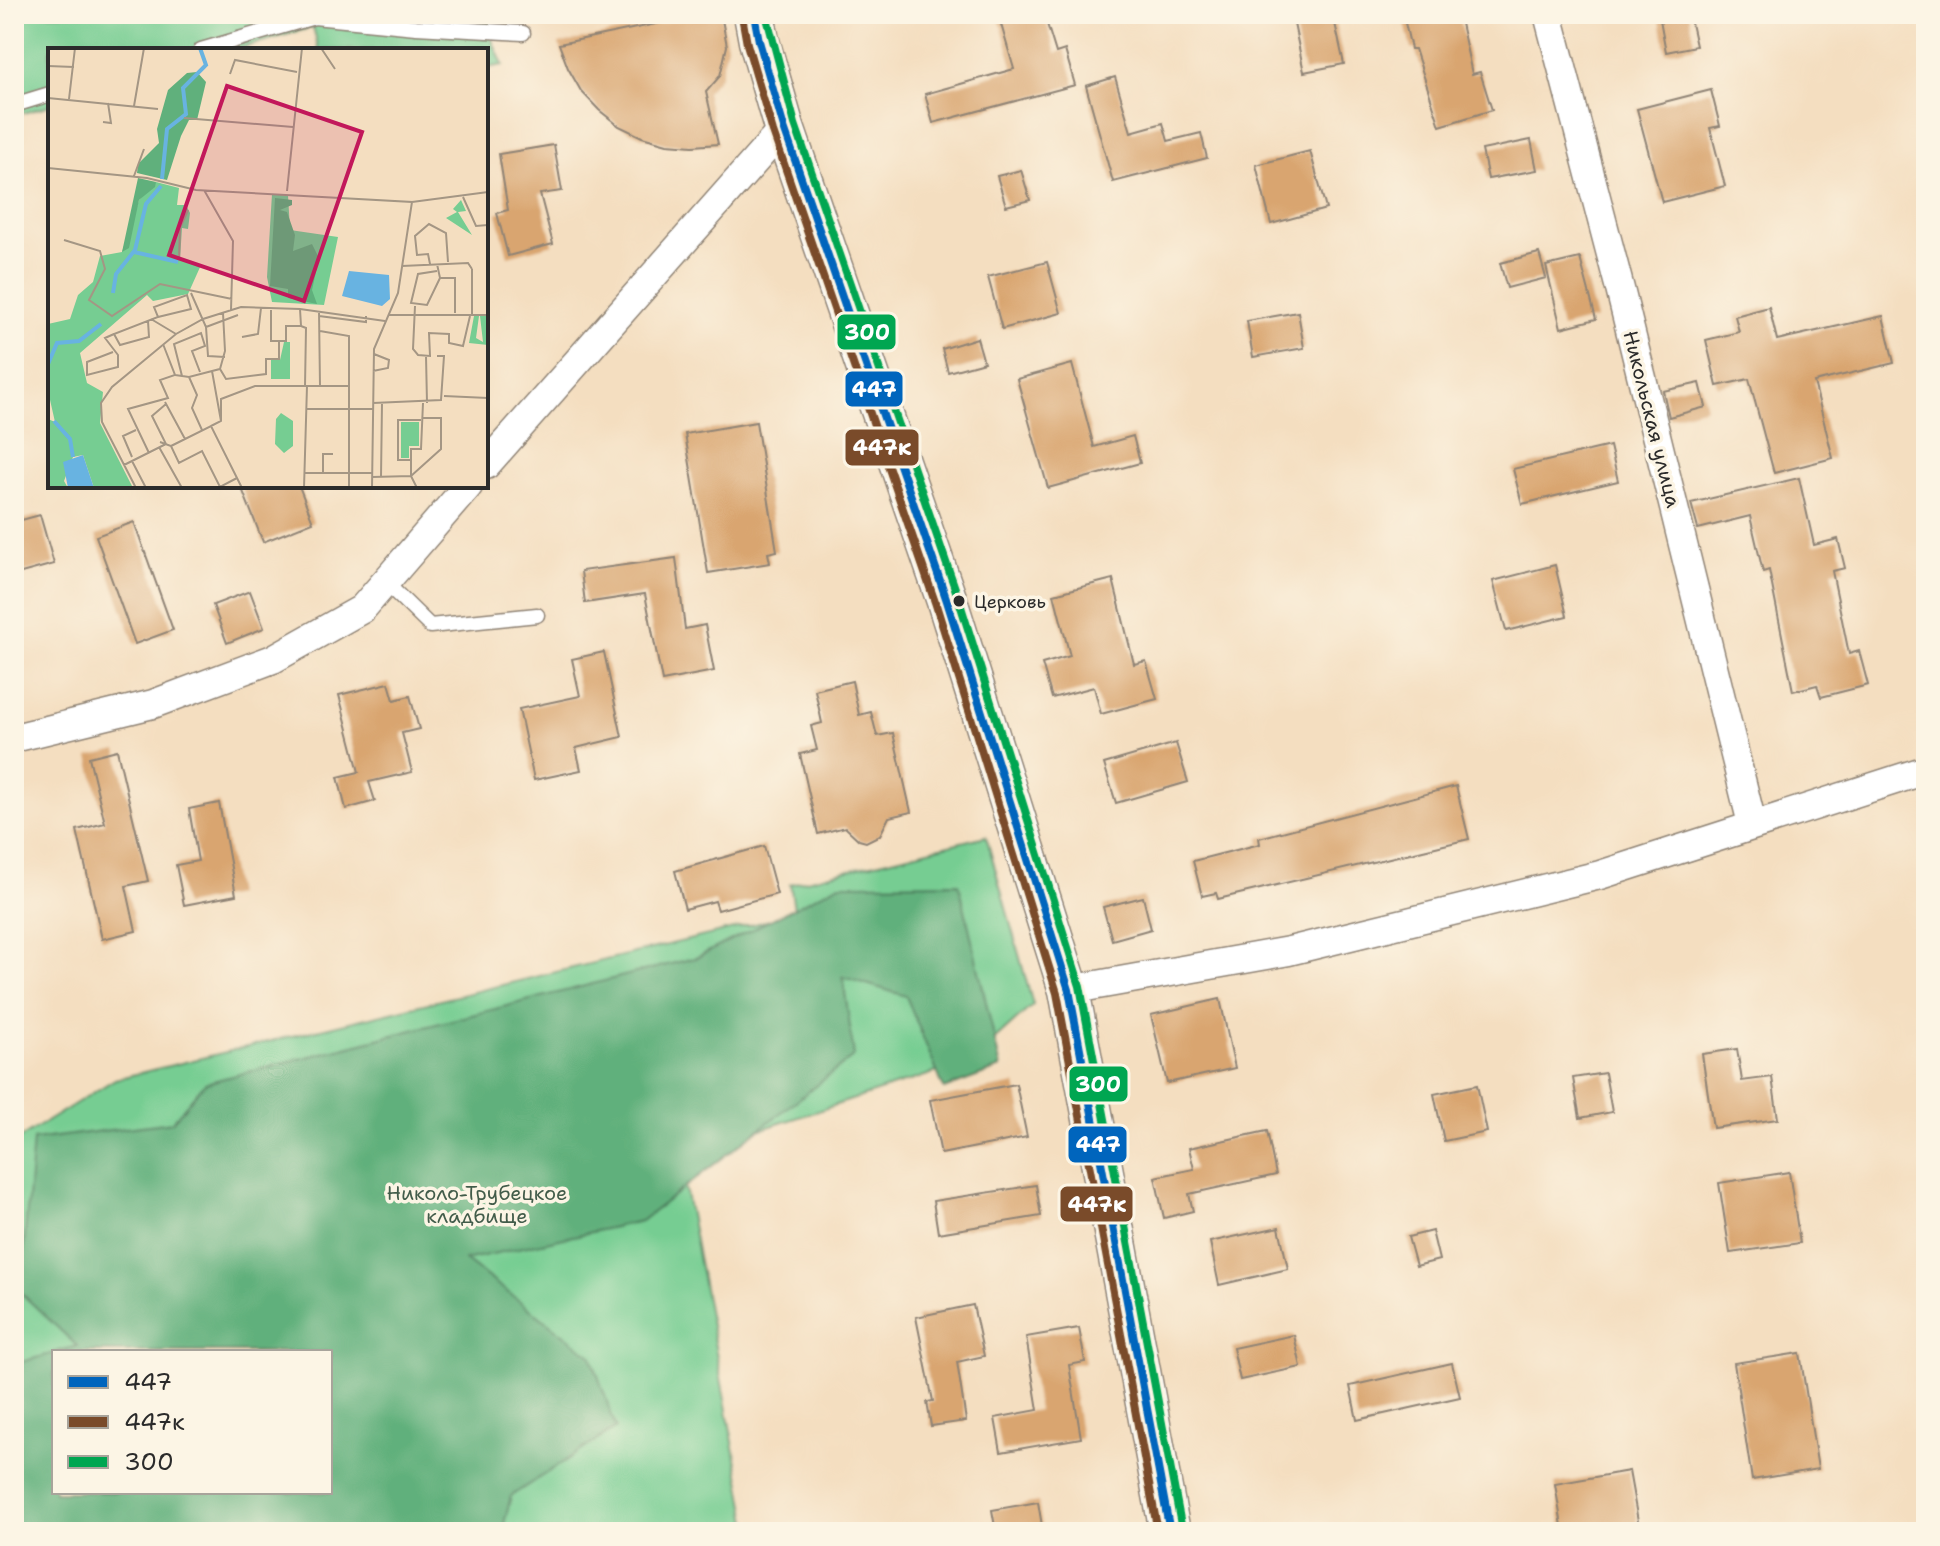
<svg xmlns="http://www.w3.org/2000/svg" width="1940" height="1546" font-family="'Shantell Sans',sans-serif">
  <style>
    .green { fill: #76cd92; stroke: #507c5e; stroke-width: 2; fill-rule: evenodd }
    .forest { fill: #60b07c; stroke: #466e54; stroke-width: 2 }
    .building { fill: #d9a56f }
    .lines { fill: none; stroke-linecap: round; stroke-linejoin: round }
    .lane-casing { stroke: #908476; stroke-width: 17 }
    .street-casing { stroke: #908476; stroke-width: 31 }
    .secondary-casing { stroke: #908476; stroke-width: 43 }
    .lane { stroke: #fff; stroke-width: 14 }
    .street { stroke: #fff; stroke-width: 28 }
    .secondary { stroke: #fff; stroke-width: 40 }
    .bus-1-casing { stroke: #fcf5e5; stroke-width: 14 }
    .bus-2-casing { stroke: #fcf5e5; stroke-width: 14 }
    .bus-3-casing { stroke: #fcf5e5; stroke-width: 14 }
    .bus-1 { stroke: #0065bd; stroke-width: 8 }
    .bus-2 { stroke: #7a4b2a; stroke-width: 8 }
    .bus-3 { stroke: #00a651; stroke-width: 8 }
    .bus-dot { fill: #2b2b2b; stroke: #fcf5e5; stroke-width: 3 }
    .labels { text-anchor: middle; stroke-width: 7; stroke-linejoin: round; paint-order: stroke }
    .bus-label { font-size: 18px; fill: #2b2b2b; stroke: #fcf5e5; text-anchor: start }
    .street-label { font-size: 20px; fill: #2b2b2b; stroke: #fcf5e5 }
    .park-label { font-size: 20px; fill: #425c4a; stroke: #fcf5e5 }
    .inset-river { fill: none; stroke: #68b3e1; stroke-width: 4 }
    .inset-road { fill: none; stroke: #a49684; stroke-width: 2 }
    .view { fill: #c2185b; fill-opacity: 0.15; stroke: #c2185b; stroke-width: 4 }
    .inset-edge { fill: none; stroke: #2b2b2b; stroke-width: 4 }
    .line-badge { stroke: #fcf5e5; stroke-width: 3 }
    .badge-label { font-size: 22px; text-anchor: middle; font-weight: bold; fill: #fff }
  </style>
  <rect width="100%" height="100%" fill="#fcf5e5"/>
  <filter id="ink" filterUnits="userSpaceOnUse"><feTurbulence type="fractalNoise" baseFrequency=".0125" numOctaves="2"/><feDisplacementMap in="SourceGraphic" scale="16" xChannelSelector="R" yChannelSelector="G"/><feConvolveMatrix kernelMatrix="1 2 1 2 8 2 1 2 1" color-interpolation-filters="sRGB"/></filter>
  <filter id="wash" filterUnits="userSpaceOnUse"><feTurbulence type="fractalNoise" baseFrequency=".006" numOctaves="4" result="noise"/><feDisplacementMap in="SourceGraphic" scale="32" xChannelSelector="R" yChannelSelector="G"/><feGaussianBlur stdDeviation="1.8" result="paint"/><feColorMatrix in="noise" values="0 0 0 0 0 0 0 0 0 0 0 0 0 0 0 0 0 1.4 0 .05"/><feComposite in="paint" operator="in"/></filter>
  <g filter="url(#wash)">
    <rect width="100%" height="100%" fill="#f4dec0"/>
    <g class="green">
      <path d="M14 14H522L487 28 503 65 486 68V50H319L313 27 235 50H50V105L14 116Z"/>
      <path d="M986 836 1033 1005 971 1061 679 1156 750 1532H14V1142L115 1079 795 914 790 884ZM54 1352H330V1492H54Z"/>
    </g>
    <path class="forest" d="M959 883 1001 1068 944 1089 906 996 843 977 854 1056 641 1221 465 1260 591 1355 616 1428 511 1496 502 1532H14V1364L54 1353V1492H330V1352H56L77 1346 20 1292 33 1140 172 1122 205 1083 698 957 840 884Z"/>
    <g id="blocks">
      <g class="building">
        <path d="M704 14H721L727 46 720 76 706 92 718 144 693 146 667 144 642 137 619 126 599 110 581 91 568 68 559 44Z"/>
        <path d="M998 14H1044L1056 53 1065 50 1075 85 933 123 925 94 1014 69Z"/>
        <path d="M1292 14H1333L1344 64 1304 72Z"/>
        <path d="M1403 14H1459L1472 74 1480 72 1492 110 1440 126 1415 49H1411Z"/>
        <path d="M1659 14H1689L1696 46 1666 52Z"/>
        <path d="M1115 77 1131 132 1163 123 1168 141 1201 133 1207 158 1113 182 1086 86Z"/>
        <path d="M1711 90 1720 126 1710 128 1725 186 1662 202 1637 109Z"/>
        <path d="M1531 140 1537 170 1488 179 1482 150Z"/>
        <path d="M554 145 562 191 540 194 553 244 508 256 497 213 508 210 499 154Z"/>
        <path d="M1310 151 1326 209 1271 224 1256 165Z"/>
        <path d="M1021 170 1030 200 1006 206 997 176Z"/>
        <path d="M1539 253 1546 278 1507 288 1500 263Z"/>
        <path d="M1580 258 1596 319 1561 328 1546 266Z"/>
        <path d="M1047 262 1061 313 1002 329 988 277Z"/>
        <path d="M1769 307 1777 340 1883 316 1894 363 1814 382 1833 458 1774 473 1749 379 1717 386 1706 340 1739 332 1735 316Z"/>
        <path d="M1298 312 1304 348 1253 357 1247 321Z"/>
        <path d="M977 338 984 362 948 372 942 349Z"/>
        <path d="M1072 364 1094 447 1133 436 1140 463 1048 488 1017 379Z"/>
        <path d="M1700 383 1706 407 1669 417 1663 391Z"/>
        <path d="M756 422 777 551 768 553 770 563 708 573 685 434Z"/>
        <path d="M1610 446 1618 481 1522 504 1513 469Z"/>
        <path d="M1799 478 1814 545 1838 539 1845 568 1832 571 1849 654 1859 651 1868 685 1821 697 1817 685 1793 691 1769 570 1763 572 1750 516 1698 529 1691 503Z"/>
        <path d="M241 486H299L313 522 263 542Z"/>
        <path d="M40 515 54 564 14 575V522Z"/>
        <path d="M134 522 173 630 135 644 96 536Z"/>
        <path d="M676 558 685 629 705 625 714 671 662 681 645 594 585 603 581 571Z"/>
        <path d="M1555 565 1567 616 1506 631 1493 581Z"/>
        <path d="M1113 579 1134 664 1146 661 1157 699 1101 714 1094 687 1052 698 1042 664 1070 656 1054 594Z"/>
        <path d="M250 591 264 628 227 643 213 605Z"/>
        <path d="M604 652 622 737 576 748 581 770 534 780 519 709 580 696 572 659Z"/>
        <path d="M852 681 859 715 871 712 877 736 893 733 911 812 889 817 880 835 866 842 859 840 845 827 818 834 800 754 817 750 811 726 822 723 815 690Z"/>
        <path d="M389 683 394 700 410 696 419 729 402 733 412 772 369 782 375 801 346 809 338 777 359 772 339 695Z"/>
        <path d="M1176 743 1188 782 1116 803 1104 764Z"/>
        <path d="M117 750 148 881 126 886 136 931 102 939 77 830 105 823 89 757Z"/>
        <path d="M1456 786 1469 839 1218 899 1216 893 1202 896 1193 861 1260 844 1259 838Z"/>
        <path d="M219 803 236 895 184 905 176 865 198 861 189 809Z"/>
        <path d="M764 846 777 894 718 910 715 901 685 909 675 871Z"/>
        <path d="M1143 897 1151 929 1112 940 1103 907Z"/>
        <path d="M1220 999 1235 1068 1167 1083 1151 1015Z"/>
        <path d="M1737 1049 1742 1081 1772 1077 1778 1119 1713 1128 1702 1054Z"/>
        <path d="M1605 1073 1612 1112 1580 1118 1573 1078Z"/>
        <path d="M1016 1084 1027 1137 941 1154 930 1100Z"/>
        <path d="M1477 1085 1487 1132 1444 1141 1434 1094Z"/>
        <path d="M1267 1131 1276 1175 1189 1194 1193 1211 1164 1218 1155 1177 1194 1169 1189 1148Z"/>
        <path d="M1789 1172 1800 1243 1730 1253 1719 1183Z"/>
        <path d="M1036 1185 1041 1216 938 1233 933 1201Z"/>
        <path d="M1279 1227 1288 1269 1219 1285 1210 1242Z"/>
        <path d="M1432 1231 1439 1260 1416 1266 1408 1237Z"/>
        <path d="M973 1305 984 1356 957 1362 966 1421 931 1426 927 1402 933 1401 916 1317Z"/>
        <path d="M1079 1328 1085 1362 1069 1365 1081 1438 1001 1452 995 1418 1038 1410 1026 1337Z"/>
        <path d="M1294 1335 1301 1367 1240 1380 1233 1348Z"/>
        <path d="M1800 1353 1818 1469 1752 1480 1734 1363Z"/>
        <path d="M1452 1363 1460 1397 1357 1420 1350 1386Z"/>
        <path d="M1629 1471 1640 1532H1563L1555 1484Z"/>
        <path d="M1038 1502 1043 1532H996L992 1510Z"/>
      </g>
    </g>
  </g>
  <g filter="url(#ink)">
    <use href="#blocks" fill-opacity="0" stroke="#908476" stroke-width="2"/>
    <g class="lines">
      <defs>
        <g id="lane">
          <path d="M201 50 314 17 416 27 523 33"/>
          <path d="M14 105 50 94"/>
          <path d="M385 582 430 626 537 615"/>
        </g>
        <g id="street">
          <path d="M1548 14 1620 289 1752 824"/>
          <path d="M486 465 784 128"/>
          <path d="M14 738 153 704 273 659 362 609 468 486"/>
          <path d="M1069 990 1289 951 1600 875 1926 770"/>
        </g>
        <path id="secondary" d="M754 14 759 41 784 128 947 601 1069 990 1170 1532"/>
      </defs>
      <use href="#lane" class="lane-casing"/>
      <use href="#street" class="street-casing"/>
      <use href="#secondary" class="secondary-casing"/>
      <use href="#lane" class="lane"/>
      <use href="#street" class="street"/>
      <use href="#secondary" class="secondary"/>
      <defs>
        <path id="bus-1" d="M754 14 759 41 784 128 947 601 1069 990 1170 1532"/>
        <path id="bus-2" d="M742 16 747 44 773 132 936 605 1057 993 1158 1532"/>
        <path id="bus-3" d="M766 14 795 124 958 597 1080 986 1182 1530"/>
      </defs>
      <use href="#bus-1" class="bus-1-casing"/>
      <use href="#bus-2" class="bus-2-casing"/>
      <use href="#bus-3" class="bus-3-casing"/>
      <use href="#bus-1" class="bus-1"/>
      <use href="#bus-2" class="bus-2"/>
      <use href="#bus-3" class="bus-3"/>
    </g>
  </g>
  <circle class="bus-dot" cx="959" cy="601" r="7"/>
  <g class="labels">
    <g class="bus-label">
      <text x="974" y="608">Церковь</text>
    </g>
    <g class="street-label">
      <text transform="translate(1652 419) rotate(76)" y="7">Никольская улица</text>
    </g>
    <g class="park-label">
      <text x="477" y="1200">Николо-Трубецкое<tspan x="477" dy="23">кладбище</tspan></text>
    </g>
  </g>
  <g transform="translate(48 48)">
    <rect width="440" height="440" fill="#f4dec0"/>
    <path d="M108 134 131 140 129 157H138L142 165 140 181 134 180 132 211 153 217 140 246 105 253 99 247 32 305 39 335 55 344 52 375 85 440H46L35 407 25 409 16 433 20 440H0V371L7 374 0 343V276L22 271 30 247 45 234 52 208 74 204 91 152ZM224 146 240 147 242 182 290 189 276 257 224 254 219 229ZM413 152 418 163 410 164 424 187 398 170 409 164 405 161ZM426 268H431L428 290 435 294 432 268H440V297L421 295ZM236 294H242V331H223V312H232ZM233 365 245 373V398L236 405 227 396 228 371ZM353 374H371V398H361V410H353Z" fill="#76cd92"/>
    <path d="M149 24 158 34 149 72H141L133 88 119 132 89 125 90 116 111 95 109 81 120 42 139 25ZM90 130 108 134 107 139 91 152 81 200 74 204ZM227 150 244 152V157L232 162 239 164 247 187 245 203 264 196 271 210 264 242 269 256 240 250V241L222 238Z" fill="#60b07c"/>
    <path d="M301 223 341 227 342 251 334 258 294 248ZM35 407 46 440H20L15 414Z" fill="#68b3e1"/>
    <path class="inset-river" d="M114 131 119 81 138 66 135 40 158 17 152 0M86 204 130 214M65 245 68 226 87 202 98 156 113 138M0 316 9 295 31 293 53 276M6 373 22 391 25 409"/>
    <path class="inset-road" d="M273 0 287 21M0 18 26 19M182 26 187 12 249 24M0 50 110 61M21 51 27 0M86 58 96 0M136 70 245 79M55 74 63 75 60 55M0 120 99 130 148 142 364 154 350 245 326 301 324 440M86 128 96 101M156 142 185 193 183 262M239 143 254 0M415 149 428 178 440 177M364 154 440 144M16 192 52 203 57 221 41 252 64 268 112 236 184 251M131 212 132 180 140 162M382 216 380 206 369 207 367 188 381 176 398 185 400 214M389 216 392 230H407V265M354 218 420 215 424 221M424 221V266M389 223 370 226 363 255 379 257 392 230M143 245 158 279 160 308 177 309M367 258 365 301 370 307 382 308 381 285 401 286V295L415 298 422 268M223 260V293H238V278H253L252 261M271 263 272 338M340 267H440M271 268 318 274V268M103 271 128 286M100 273 101 289 72 297 66 286 110 269 106 259 139 247 143 261 110 269M253 278 258 280 257 338M158 279 190 267M272 283 301 288V440M194 289 210 286 213 260M65 304 39 314V327L70 319V307L57 290 66 286M378 308 379 355M172 321 177 303 175 265M164 323 173 373M325 323 340 320 341 312 326 306M127 327 141 329 172 321 178 331 218 326V311H231V293M134 328 126 296 153 285 157 298 144 303 152 324M141 329 149 347 144 360 154 382M396 348 440 350M117 354 137 391M325 355 393 352 396 308H389M259 361H325M163 378 173 373V351L207 338H301M112 394 123 398 131 415 154 403 172 439 189 430M123 398 163 378 194 440M111 399 134 440M101 405 80 361 120 350 112 332 127 327 115 296M84 409 75 388 88 382M363 412H350V372H373M84 413 98 440M76 417 118 396 104 368 118 356M256 425H324M275 425V406H285M363 428 393 401V370H374M363 428V401H373L375 355M324 429 363 428 369 440M333 429 334 355M88 440 54 374 53 355 64 339 128 286 155 271 193 259 252 261 337 273M256 440 259 338"/>
    <path class="view" d="M179 38 314 84 256 253 121 207Z"/>
    <rect width="440" height="440" class="inset-edge"/>
  </g>
  <g class="line-badge">
    <rect x="836" y="313" width="61" height="38" rx="8" fill="#00a651"/>
    <rect x="844" y="370" width="60" height="38" rx="8" fill="#0065bd"/>
    <rect x="844" y="428" width="76" height="39" rx="8" fill="#7a4b2a"/>
    <rect x="1068" y="1065" width="61" height="38" rx="8" fill="#00a651"/>
    <rect x="1067" y="1125" width="61" height="39" rx="8" fill="#0065bd"/>
    <rect x="1059" y="1185" width="75" height="38" rx="8" fill="#7a4b2a"/>
  </g>
  <g class="badge-label">
    <text x="867" y="340">300</text>
    <text x="874" y="397">447</text>
    <text x="882" y="455">447к</text>
    <text x="1098" y="1092">300</text>
    <text x="1098" y="1152">447</text>
    <text x="1097" y="1212">447к</text>
  </g>
  <rect width="1940" height="1546" fill="none" stroke="#fcf5e5" stroke-width="48"/>
  <rect x="52" y="1350" width="280" height="144" fill="#fcf5e5" stroke="#a8a49b" stroke-width="2"/>
  <rect x="68" y="1376" width="40" height="12" fill="#0065bd" stroke="#a8a49b" stroke-width="2"/>
  <text x="124" y="1390" font-size="24" fill="#2b2b2b">447</text>
  <rect x="68" y="1416" width="40" height="12" fill="#7a4b2a" stroke="#a8a49b" stroke-width="2"/>
  <text x="124" y="1430" font-size="24" fill="#2b2b2b">447к</text>
  <rect x="68" y="1456" width="40" height="12" fill="#00a651" stroke="#a8a49b" stroke-width="2"/>
  <text x="124" y="1470" font-size="24" fill="#2b2b2b">300</text>
</svg>
